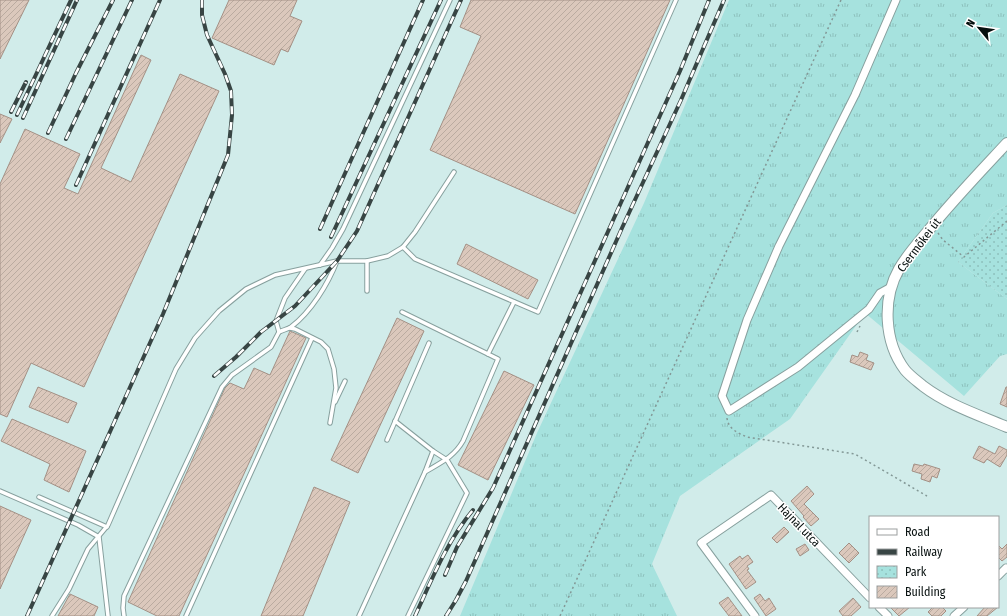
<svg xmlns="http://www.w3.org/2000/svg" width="1007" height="616" font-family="'Fira Sans Condensed',sans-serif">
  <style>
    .grass { fill: url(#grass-tufts) }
    .park { fill: url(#park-dots) }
    .building { fill: url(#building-hatch); stroke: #a39085 }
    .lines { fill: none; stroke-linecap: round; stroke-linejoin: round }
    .lane-casing { stroke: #87a09e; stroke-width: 5.5 }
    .street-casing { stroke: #87a09e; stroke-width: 9 }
    .secondary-casing { stroke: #87a09e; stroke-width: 12 }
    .path { stroke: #839896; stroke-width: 1.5; stroke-dasharray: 2 3; stroke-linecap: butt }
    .lane { stroke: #fff; stroke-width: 3.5 }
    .street { stroke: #fff; stroke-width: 7 }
    .secondary { stroke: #fff; stroke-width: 10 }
    .rail-casing { stroke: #384544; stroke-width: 4 }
    .rail { stroke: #fff; stroke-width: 2.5; stroke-dasharray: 8; stroke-linecap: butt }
    .labels { text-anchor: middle; stroke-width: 3; stroke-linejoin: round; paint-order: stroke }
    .street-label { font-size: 12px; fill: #07100f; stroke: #fff }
  </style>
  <defs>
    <pattern id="grass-tufts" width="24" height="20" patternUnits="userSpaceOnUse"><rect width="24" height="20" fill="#a6e2de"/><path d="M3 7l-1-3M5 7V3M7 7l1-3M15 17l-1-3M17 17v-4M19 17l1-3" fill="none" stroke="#8dc1bd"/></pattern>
    <pattern id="park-dots" width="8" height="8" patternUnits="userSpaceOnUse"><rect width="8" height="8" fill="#a6e2de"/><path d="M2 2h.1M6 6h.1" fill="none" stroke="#8dc1bd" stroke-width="1.8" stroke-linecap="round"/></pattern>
    <pattern id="building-hatch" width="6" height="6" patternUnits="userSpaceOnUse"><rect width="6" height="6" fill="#dbc8bc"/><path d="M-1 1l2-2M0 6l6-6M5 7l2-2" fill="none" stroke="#baaba0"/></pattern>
  </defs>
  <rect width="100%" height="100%" fill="#d1ecea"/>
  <path class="grass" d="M729 0H1007V205L993 213 958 262 1007 299V354L1000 356 964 396 865 313 790 419 680 496 652 564 677 616H460L537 433 644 203Z"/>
  <path class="park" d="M1007 205V299L958 262 993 213Z"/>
  <g class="building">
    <path d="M0 0H29L0 59Z"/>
    <path d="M229 0H297L290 16 302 21 288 52 281 49 274 65 212 38Z"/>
    <path d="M471 0H670L575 214 430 150 481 36 460 27Z"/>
    <path d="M141 55 151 60 101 168 131 182 180 74 219 91 84 387 31 363 7 417 0 414V184L25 129 80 154 64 188 78 194Z"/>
    <path d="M0 114 12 119 0 143Z"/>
    <path d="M466 244 538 280 528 299 457 264Z"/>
    <path d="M397 318 424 331 358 473 331 460Z"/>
    <path d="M290 331 306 338 179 616H157L128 602 225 388 230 383 244 389 254 368 270 375Z"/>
    <path d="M860 352 868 355 866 360 874 363 871 370 850 362 852 355 858 357Z"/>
    <path d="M504 371 534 385 488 480 458 465Z"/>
    <path d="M38 387 77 403 68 423 29 407Z"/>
    <path d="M1006 387H1007V407L1000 404Z"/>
    <path d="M12 419 86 451 69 492 44 480 50 464 1 441Z"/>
    <path d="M979 446 995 454 999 446 1007 450V455L1000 467 987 459 984 463 973 458Z"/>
    <path d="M914 464 923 466 924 464 940 469 937 478 932 476 930 482 921 479 922 474 912 471Z"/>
    <path d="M807 486 814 494 804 504 819 519 811 526 803 517 804 516 791 501Z"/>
    <path d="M314 487 350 502 303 616H261Z"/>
    <path d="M0 506 31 520 0 589Z"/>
    <path d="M784 527 789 532 777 543 772 538Z"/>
    <path d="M849 543 859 553 849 563 839 553Z"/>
    <path d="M805 544 809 550 800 556 796 549Z"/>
    <path d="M1007 544V557L1002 561 998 557V545L1002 549Z"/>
    <path d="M748 555 753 562 747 566 749 569 747 570 756 582 746 589 729 564 740 556 742 559Z"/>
    <path d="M70 594 98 607 94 616H58Z"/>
    <path d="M760 594 765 601 769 598 776 609 766 616 754 598Z"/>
    <path d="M728 597 742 616H729L719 603Z"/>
    <path d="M853 598 861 607 851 616H843L839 611Z"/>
    <path d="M890 607H910L899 616Z"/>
    <path d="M933 607H942L946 611 941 616H932L928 612Z"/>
    <path d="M985 607H998L987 616H977Z"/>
  </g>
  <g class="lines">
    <defs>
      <g id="lane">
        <path d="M403 247 415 259 538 312 676 0"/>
        <path d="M320 265 332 248 343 229 450 0"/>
        <path d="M367 291V261"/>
        <path d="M402 312 488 354"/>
        <path d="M290 328 295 329 321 342 328 349 334 369 336 388 330 423"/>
        <path d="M279 332C283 330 288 329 291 327 311 312 328 284 337 261"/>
        <path d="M335 402 345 381"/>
        <path d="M395 421 433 451 425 472"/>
        <path d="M387 440 429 343"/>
        <path d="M0 491 78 525 99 537 108 616"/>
        <path d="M39 497 107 527"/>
        <path d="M52 616 69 589 88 549 108 525 176 369 195 338 219 311 246 289 275 275 337 261H367L388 256 403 247 415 232 454 172"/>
        <path d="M124 616 123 608 124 596 222 387 232 375 271 347 279 332 276 321 285 298 305 269"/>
        <path d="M186 616 312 338"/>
        <path d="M359 616 425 472C440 463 454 457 463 441L498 359 488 354 514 302"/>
        <path d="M408 616 467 493 447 460 433 451"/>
      </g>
      <g id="street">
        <path d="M891 287 880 293 869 309 798 367 729 411 722 396 747 320 779 246 855 95 896 0"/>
        <path d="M998 576 1006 568 1007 569"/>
        <path d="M879 607 888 616"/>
        <path d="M755 616 701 543 771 495 870 598"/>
        <path d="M954 616 964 607"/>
      </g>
      <path id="secondary" d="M1007 143C980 172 953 200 928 231 918 243 907 255 899 269 882 299 884 342 905 370 910 376 917 381 923 386 948 405 979 415 1007 427"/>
    </defs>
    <use href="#lane" class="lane-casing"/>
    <use href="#street" class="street-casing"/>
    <use href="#secondary" class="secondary-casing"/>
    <g class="path">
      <path d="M938 233 943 240 964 257 1007 221"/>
      <path d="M857 332 860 326"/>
      <path d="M727 418C728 429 738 433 747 437L855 454 927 496"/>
      <path d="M560 616 841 0"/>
    </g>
    <use href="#lane" class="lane"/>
    <use href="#street" class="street"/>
    <use href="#secondary" class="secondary"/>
    <defs>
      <g id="rail">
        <path d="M11 112 26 82"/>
        <path d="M17 115 71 0"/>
        <path d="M23 118 77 0"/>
        <path d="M48 133 76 73 113 0"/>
        <path d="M66 139 132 0"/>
        <path d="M76 185 160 0"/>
        <path d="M320 229 423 0"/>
        <path d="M331 237 441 0"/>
        <path d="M214 376 236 357 261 332 295 306 337 261 357 231 461 0"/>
        <path d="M445 575 457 547 493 488 680 71 709 0"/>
        <path d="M27 616 163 314 228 155 232 115 231 91 225 74 207 35 202 15V0"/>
        <path d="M415 616C432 579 447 541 473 510"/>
        <path d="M446 616 456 600 466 581 622 228 681 100 724 0"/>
      </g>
    </defs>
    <use href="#rail" class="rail-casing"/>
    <use href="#rail" class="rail"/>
  </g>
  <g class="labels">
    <g class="street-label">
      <text transform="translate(919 245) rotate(-53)" y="4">Csermőkei út</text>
      <text transform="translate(799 525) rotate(46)" y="4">Hajnal utca</text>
    </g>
  </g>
  <rect x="869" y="516" width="130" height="92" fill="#ffffff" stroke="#9c9f9f"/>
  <rect x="877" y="529" width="20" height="6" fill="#ffffff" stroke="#9c9f9f"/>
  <text x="905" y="536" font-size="12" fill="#07100f">Road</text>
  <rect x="877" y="549" width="20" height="6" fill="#384544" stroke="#9c9f9f"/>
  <text x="905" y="556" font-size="12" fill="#07100f">Railway</text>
  <rect x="877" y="566" width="20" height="12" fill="url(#park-dots)" stroke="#9c9f9f"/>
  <text x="905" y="576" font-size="12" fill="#07100f">Park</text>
  <rect x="877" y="586" width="20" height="12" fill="url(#building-hatch)" stroke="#9c9f9f"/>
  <text x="905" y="596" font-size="12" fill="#07100f">Building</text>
  <g transform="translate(979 28) rotate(299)" stroke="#ffffff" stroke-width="3" paint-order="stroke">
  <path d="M0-3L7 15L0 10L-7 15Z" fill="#07100f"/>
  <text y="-6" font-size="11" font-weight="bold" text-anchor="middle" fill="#07100f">N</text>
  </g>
</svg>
